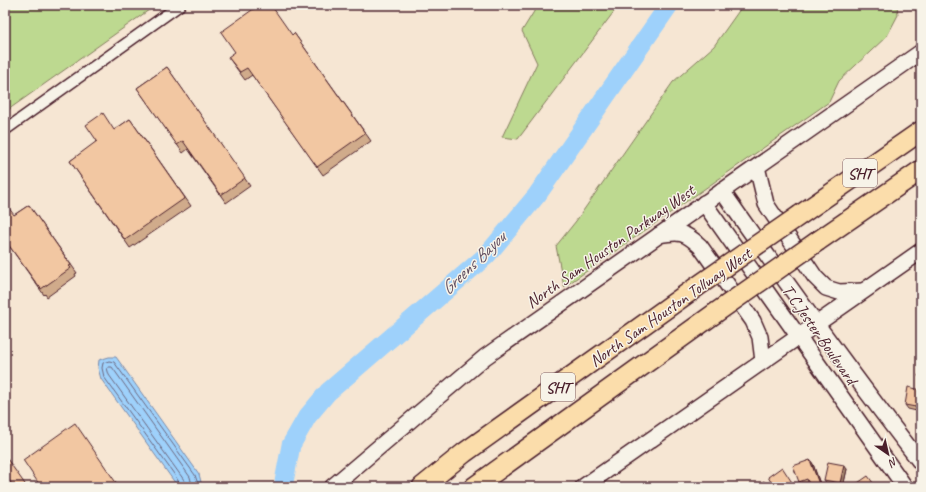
<svg xmlns="http://www.w3.org/2000/svg" width="926" height="492" font-family="Caveat,sans-serif">
  <style>
    .green { fill: #bdd990; stroke: #847c5e }
    .water { fill: #9ed1fb; stroke: #7c8aa8 }
    .lines { fill: none; stroke-linecap: round; stroke-linejoin: round }
    .shore { stroke: #6c667e; stroke-width: 1 }
    .river { stroke: #9ed1fb; stroke-width: 19 }
    .minor-casing { stroke: #4a1f2b; stroke-width: 13 }
    .secondary-casing { stroke: #4a1f2b; stroke-width: 18 }
    .motorway-casing { stroke: #4a1f2b; stroke-width: 22 }
    .minor { stroke: #f7f3e8; stroke-width: 10 }
    .secondary { stroke: #f7f3e8; stroke-width: 15 }
    .motorway { stroke: #fbddab; stroke-width: 19 }
    .motorway-bridge-casing { stroke: #4a1f2b; stroke-width: 22; stroke-linecap: butt }
    .motorway-bridge { stroke: #fbddab; stroke-width: 19 }
    .wall { fill: #d0ab8b; stroke: #4a1f2b }
    .shaded-wall { fill: #a98b71; stroke: #4a1f2b }
    .building { fill: #f2c7a2; stroke: #4a1f2b }
    .labels { text-anchor: middle; stroke-width: 3; stroke-linejoin: round; paint-order: stroke }
    .shield { fill: #f7f3e8; stroke: #7e5f64; stroke-width: 1 }
    .shield-label { font-size: 16px; font-weight: bold; fill: #4a1f2b }
    .street-label { font-size: 17px; fill: #4a1f2b; stroke: #f7f3e8 }
    .water-label { font-size: 18px; font-style: italic; fill: #5f4c5f; stroke: #f7f3e8 }
  </style>
  <rect width="100%" height="100%" fill="#f6e6d3"/>
  <filter id="ink" filterUnits="userSpaceOnUse"><feTurbulence type="fractalNoise" baseFrequency=".025" numOctaves="2"/><feDisplacementMap in="SourceGraphic" scale="8" xChannelSelector="R" yChannelSelector="G"/><feConvolveMatrix kernelMatrix="1 2 1 2 8 2 1 2 1" color-interpolation-filters="sRGB"/></filter>
  <g filter="url(#ink)">
    <g class="green">
      <path d="M5 5H156L5 112Z"/>
      <path d="M538 5H619L518 139 502 137 537 63 522 31Z"/>
      <path d="M743 5H897L898 15 887 36 839 81 829 102 564 287 556 246 576 221 673 82 714 46Z"/>
    </g>
    <path class="water" d="M109 357H116L199 474 201 482 199 487H178L101 379 98 368 99 360Z"/>
    <g class="lines">
      <g class="shore">
        <path d="M181 487 180 484 174 474 104 377 102 368 103 363 109 361 114 362 195 475 197 481 196 487"/>
        <path d="M186 487 184 480 109 375 107 368 108 367H112L190 477 191 481 190 487"/>
      </g>
      <path class="river" d="M283 487 291 445 307 417 328 392 487 255 537 195 669 5"/>
      <defs>
        <path id="minor" d="M5 130 180 5"/>
        <g id="secondary">
          <path d="M757 167 766 204 815 277 826 288 839 292 863 291"/>
          <path d="M722 191C786 283 852 374 921 463"/>
          <path d="M704 203 905 487"/>
          <path d="M659 235C680 231 685 232 700 246L753 321 760 337 763 361"/>
          <path d="M332 487 485 357 921 52"/>
          <path d="M583 487 921 251"/>
        </g>
        <g id="motorway">
          <path d="M800 215 921 131"/>
          <path d="M818 241 921 170"/>
          <path d="M422 487 464 453 695 288"/>
          <path d="M474 487 714 314"/>
        </g>
      </defs>
      <use href="#minor" class="minor-casing"/>
      <use href="#secondary" class="secondary-casing"/>
      <use href="#motorway" class="motorway-casing"/>
      <use href="#minor" class="minor"/>
      <use href="#secondary" class="secondary"/>
      <use href="#motorway" class="motorway"/>
      <defs>
        <g id="motorway-bridge">
          <path d="M695 288 800 215"/>
          <path d="M714 314 818 241"/>
        </g>
      </defs>
      <use href="#motorway-bridge" class="motorway-bridge-casing"/>
      <use href="#motorway-bridge" class="motorway-bridge"/>
    </g>
    <g class="wall">
      <path d="M294 33 371 141 323 175 252 75 245 80 228 57 292 35Z"/>
      <path d="M167 67 250 186 226 203 188 149 183 153 137 88Z"/>
      <path d="M130 119 191 206 130 248 70 161Z"/>
      <path d="M29 205 77 273 75 274 76 276 47 297 45 294 44 295 5 240 14 215Z"/>
      <path d="M921 390V412L908 409 905 405Z"/>
      <path d="M810 460 813 464 821 487H810L809 484 802 487 799 482Z"/>
      <path d="M847 469 843 487 827 484 824 480Z"/>
    </g>
    <g class="shaded-wall">
      <path d="M810 460 813 464 821 487 819 484Z"/>
      <path d="M844 465 847 469 843 487 840 483Z"/>
    </g>
    <g class="building">
      <path d="M259 5H271L292 35 294 33 365 133 317 167 247 68 240 72 228 57 235 52 221 32Z"/>
      <path d="M167 67 245 178 221 195 183 141 177 145 137 88Z"/>
      <path d="M103 113 114 130 130 119 185 198 125 240 70 161 97 141 86 125Z"/>
      <path d="M5 203 14 215 29 205 71 265 69 266 71 268 41 289 40 286 39 287 5 240Z"/>
      <path d="M921 372V378L918 376Z"/>
      <path d="M908 387 921 390V408L905 405Z"/>
      <path d="M75 423 119 487H41L23 460Z"/>
      <path d="M5 456 27 487H14L5 475Z"/>
      <path d="M810 460 819 484 811 487H810L807 479 799 482 793 466Z"/>
      <path d="M828 462 844 465 840 483 824 480Z"/>
      <path d="M782 467 795 487H774L768 477Z"/>
      <path d="M868 476 876 487H852Z"/>
      <path d="M764 481 768 487H755Z"/>
    </g>
  </g>
  <g class="labels">
    <g class="shield">
      <rect x="843" y="159" width="34" height="28" rx="3"/>
      <rect x="541" y="373" width="34" height="28" rx="3"/>
    </g>
    <g class="shield-label">
      <text x="860" y="179">SHT</text>
      <text x="558" y="393">SHT</text>
    </g>
    <g class="street-label">
      <text transform="translate(610 246) rotate(-35)" y="6">North Sam Houston Parkway West</text>
      <text transform="translate(670 307) rotate(-35)" y="6">North Sam Houston Tollway West</text>
      <text transform="translate(820 334) rotate(55)" y="6">T C Jester Boulevard</text>
    </g>
    <g class="water-label">
      <text transform="translate(473 263) rotate(-44)" y="6">Greens Bayou</text>
    </g>
  </g>
  <rect width="926" height="492" fill="none" stroke="#f7f3e8" stroke-width="20"/>
  <rect x="10" y="10" width="906" height="472" fill="none" stroke="#4a1f2b" stroke-width="1.5" filter="url(#ink)"/>
  <g transform="translate(888 454) rotate(146)" stroke="#f7f3e8" stroke-width="3" paint-order="stroke">
  <path d="M0-3L7 15L0 10L-7 15Z" fill="#4a1f2b"/>
  <text y="-6" font-size="11" font-weight="bold" text-anchor="middle" fill="#4a1f2b">N</text>
  </g>
</svg>
